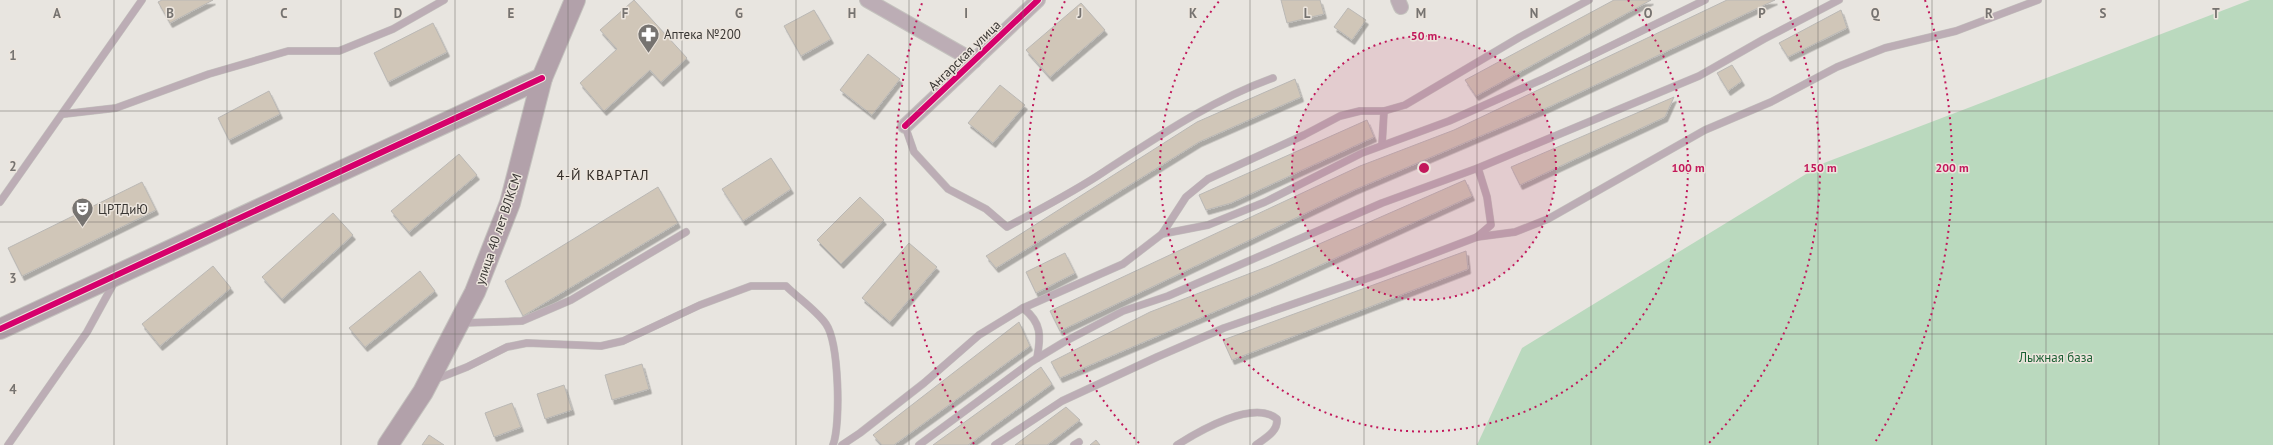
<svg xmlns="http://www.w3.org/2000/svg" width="2273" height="445" font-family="'PT Sans',sans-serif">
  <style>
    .green { fill: #bad9be }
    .building { fill: #d0c6b8; stroke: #bab8b5; filter: url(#shadow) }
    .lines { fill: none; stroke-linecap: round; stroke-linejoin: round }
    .lane-casing { stroke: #c4c2be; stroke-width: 8 }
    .street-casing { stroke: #c4c2be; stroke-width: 16 }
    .secondary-casing { stroke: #c4c2be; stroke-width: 22 }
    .lane { stroke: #bcadb5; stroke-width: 7 }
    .street { stroke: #bcadb5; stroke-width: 14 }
    .secondary { stroke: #b2a1aa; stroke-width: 20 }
    .cycleway-casing { stroke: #ece5dd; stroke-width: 8 }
    .cycleway { stroke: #d6006c; stroke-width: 6 }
    .grid { fill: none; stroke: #767370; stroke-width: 1; stroke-opacity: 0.55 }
    .ring { fill: none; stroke: #c2185b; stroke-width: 2; stroke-dasharray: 2 4 }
    .labels { text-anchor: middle; stroke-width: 3; stroke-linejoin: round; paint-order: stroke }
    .poi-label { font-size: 13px; fill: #393633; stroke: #ece5dd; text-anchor: start }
    .street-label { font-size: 13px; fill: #393633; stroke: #ece5dd }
    .park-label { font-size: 13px; fill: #1b5f33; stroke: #ece5dd }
    .neighbourhood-label { font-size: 14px; letter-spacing: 1px; fill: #302a25; stroke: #ece5dd }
    .grid-label { font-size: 13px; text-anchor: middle; font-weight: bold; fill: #767370; stroke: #ece5dd; stroke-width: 3; stroke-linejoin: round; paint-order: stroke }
    .centre { fill: #c2185b; stroke: #ece5dd; stroke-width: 2 }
    .ring-label { font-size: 12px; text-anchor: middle; font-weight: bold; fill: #c2185b; stroke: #ece5dd; stroke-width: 3; stroke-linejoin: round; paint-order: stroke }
  </style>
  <defs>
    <filter id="shadow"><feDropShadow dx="2.5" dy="4.5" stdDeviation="0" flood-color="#0004"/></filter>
  </defs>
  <rect width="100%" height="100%" fill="#e8e5e0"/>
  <path class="green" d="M2250 0H2273V445H1477L1522 348 1824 163Z"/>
  <g class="building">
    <path d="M162 0H213L170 23 158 2Z"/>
    <path d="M634 0 687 58 661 82 650 70 604 111 580 83 617 49 600 30Z"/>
    <path d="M1281 0H1320L1324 14 1287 23Z"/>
    <path d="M1614 0H1651L1476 96 1465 80Z"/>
    <path d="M1727 0H1775L1551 106 1354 190 1060 331 1050 311 1360 166 1454 130Z"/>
    <path d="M1081 3 1105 30 1050 77 1026 50Z"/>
    <path d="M1348 8 1366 20 1352 40 1334 27Z"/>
    <path d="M814 10 831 39 801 56 784 26Z"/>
    <path d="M1841 10 1847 28 1788 57 1779 43Z"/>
    <path d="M433 23 447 52 388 82 374 53Z"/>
    <path d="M868 54 900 79 872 115 840 90Z"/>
    <path d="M1732 65 1742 81 1728 91 1717 73Z"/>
    <path d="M1295 79 1301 97 1199 142 996 268 986 256 1197 122Z"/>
    <path d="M1000 85 1025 105 993 143 968 123Z"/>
    <path d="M269 91 280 114 229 140 218 118Z"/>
    <path d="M1674 97 1665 117 1520 185 1511 167Z"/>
    <path d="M1367 120 1374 137 1231 203 1206 210 1199 195Z"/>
    <path d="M459 154 477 175 409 232 391 211Z"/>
    <path d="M771 158 791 189 743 221 722 189Z"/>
    <path d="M1465 180 1472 196 1270 288 1060 378 1051 362 1150 312 1269 266Z"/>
    <path d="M142 182 156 210 22 276 8 248Z"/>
    <path d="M658 187 678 223 523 316 505 281Z"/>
    <path d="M860 197 884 220 841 264 817 240Z"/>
    <path d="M333 213 353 235 282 299 262 277Z"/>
    <path d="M909 243 937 267 890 322 862 298Z"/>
    <path d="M1466 251 1468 269 1232 360 1223 340Z"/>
    <path d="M1065 253 1075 273 1036 293 1026 272Z"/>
    <path d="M213 266 231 288 160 346 142 324Z"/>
    <path d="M420 271 435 291 365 347 349 328Z"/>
    <path d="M1019 322 1030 346 894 445H882L873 435Z"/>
    <path d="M642 364 649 389 612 400 605 375Z"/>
    <path d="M1041 367 1052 384 968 445H933Z"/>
    <path d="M564 385 572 410 545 419 537 394Z"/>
    <path d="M512 403 521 427 494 437 485 413Z"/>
    <path d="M1066 407 1080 420 1047 445H1015Z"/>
    <path d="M429 435 444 445H422Z"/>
    <path d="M1096 440 1100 445H1090Z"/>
  </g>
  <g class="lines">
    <defs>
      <g id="lane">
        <path d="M64 114 116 108 209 74 288 51H339L393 29 444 0"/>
        <path d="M905 126 914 152 948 189 986 209 1007 227C1040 209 1074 192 1105 171 1159 136 1212 100 1273 78"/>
        <path d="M1382 145 1384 111"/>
        <path d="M0 202 142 0"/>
        <path d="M1162 234 1186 197 1208 179 1304 135 1340 116 1360 111H1384L1405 105 1520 37 1589 0"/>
        <path d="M1477 237 1515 232 1548 219 1705 130 1771 102 1837 67 1885 48 1956 31 2038 0"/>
        <path d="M1023 308C1042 323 1041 336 1037 358"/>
        <path d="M461 323 522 321 571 300 686 232"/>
        <path d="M434 380 467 367 507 347 527 343 601 346 623 341 700 305 751 286H786C798 298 816 310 826 324 839 343 841 424 833 445"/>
        <path d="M8 445 87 332 115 281"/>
        <path d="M842 445 860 433 924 383 979 335 1023 308 1123 264 1162 234 1208 225 1265 202 1362 153 1449 121 1543 79 1705 0"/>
        <path d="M919 445 1031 362 1064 342 1123 311 1168 296 1382 203 1478 168 1699 76 1764 39 1839 0"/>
        <path d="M995 445 1062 401 1157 357 1224 328 1380 274 1477 237 1491 225 1487 197 1478 168"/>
        <path d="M1074 445 1079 442"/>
        <path d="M1177 445C1199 431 1254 399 1277 419 1278 432 1265 438 1256 445"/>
      </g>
      <g id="street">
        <path d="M867 0 974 61"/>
        <path d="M1398 0 1401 7"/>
        <path d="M905 126 1038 0"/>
      </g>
      <g id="secondary">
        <path d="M0 329 542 78"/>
        <path d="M388 445 423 392 475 292 510 203 542 78 575 0"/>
      </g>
    </defs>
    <use href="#lane" class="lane-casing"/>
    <use href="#street" class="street-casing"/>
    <use href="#secondary" class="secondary-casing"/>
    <use href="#lane" class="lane"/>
    <use href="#street" class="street"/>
    <use href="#secondary" class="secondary"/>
    <defs>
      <g id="cycleway">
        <path d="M905 126 1038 0"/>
        <path d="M0 329 542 78"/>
      </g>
    </defs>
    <use href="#cycleway" class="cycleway-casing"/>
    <use href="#cycleway" class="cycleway"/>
  </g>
  <path class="grid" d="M114 0V445M227 0V445M341 0V445M455 0V445M568 0V445M682 0V445M796 0V445M909 0V445M1023 0V445M1136 0V445M1250 0V445M1364 0V445M1477 0V445M1591 0V445M1705 0V445M1818 0V445M1932 0V445M2046 0V445M2159 0V445M0 111H2273M0 222H2273M0 334H2273"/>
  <circle cx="1424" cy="168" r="132" fill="#c2185b" fill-opacity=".12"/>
  <g class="ring">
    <circle cx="1424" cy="168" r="132"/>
    <path d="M1628 0A264 264 0 1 1 1220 0"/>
    <path d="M1139 443A396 396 0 0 1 1065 1M1783 1A396 396 0 0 1 1709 443"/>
    <path d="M974 444A528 528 0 0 1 923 0M1925 0A528 528 0 0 1 1874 444"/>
  </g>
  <defs>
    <symbol id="pharmacy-pin" viewBox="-11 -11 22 30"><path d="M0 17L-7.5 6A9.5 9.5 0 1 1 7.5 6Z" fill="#767370" stroke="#ece5dd"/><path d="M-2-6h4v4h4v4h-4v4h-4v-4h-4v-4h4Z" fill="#fff"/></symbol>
    <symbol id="theatre-pin" viewBox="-11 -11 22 30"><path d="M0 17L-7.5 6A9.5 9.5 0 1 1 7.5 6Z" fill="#767370" stroke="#ece5dd"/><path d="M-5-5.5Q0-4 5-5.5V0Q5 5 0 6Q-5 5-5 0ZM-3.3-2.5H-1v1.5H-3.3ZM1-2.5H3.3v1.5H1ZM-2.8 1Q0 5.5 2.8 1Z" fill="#fff"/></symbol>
  </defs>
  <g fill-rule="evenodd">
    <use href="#pharmacy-pin" x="636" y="22" width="25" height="34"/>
    <use href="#theatre-pin" x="70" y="196" width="25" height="34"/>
  </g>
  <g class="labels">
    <g class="poi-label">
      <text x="664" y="39">Аптека №200</text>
      <text x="98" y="214">ЦРТДиЮ</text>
    </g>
    <g class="street-label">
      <text transform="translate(964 55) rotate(-44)" y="5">Ангарская улица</text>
      <text transform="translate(498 229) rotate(-71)" y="5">улица 40 лет ВЛКСМ</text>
    </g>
    <g class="park-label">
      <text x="2056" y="362">Лыжная база</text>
    </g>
    <g class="neighbourhood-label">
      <text x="603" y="180">4-Й КВАРТАЛ</text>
    </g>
  </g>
  <g class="grid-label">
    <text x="57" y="18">A</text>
    <text x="170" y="18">B</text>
    <text x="284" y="18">C</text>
    <text x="398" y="18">D</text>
    <text x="511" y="18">E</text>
    <text x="625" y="18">F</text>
    <text x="739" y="18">G</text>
    <text x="852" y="18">H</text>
    <text x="966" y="18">I</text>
    <text x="1080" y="18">J</text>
    <text x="1193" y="18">K</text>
    <text x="1307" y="18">L</text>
    <text x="1421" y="18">M</text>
    <text x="1534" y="18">N</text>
    <text x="1648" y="18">O</text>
    <text x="1762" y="18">P</text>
    <text x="1875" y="18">Q</text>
    <text x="1989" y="18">R</text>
    <text x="2103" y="18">S</text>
    <text x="2216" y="18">T</text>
    <text x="13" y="60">1</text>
    <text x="13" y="171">2</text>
    <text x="13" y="283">3</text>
    <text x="13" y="394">4</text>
  </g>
  <circle cx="1424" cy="168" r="6" class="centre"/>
  <g class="ring-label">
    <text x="1424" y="40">50 m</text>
    <text x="1688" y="172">100 m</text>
    <text x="1820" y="172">150 m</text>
    <text x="1952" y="172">200 m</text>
  </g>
</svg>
